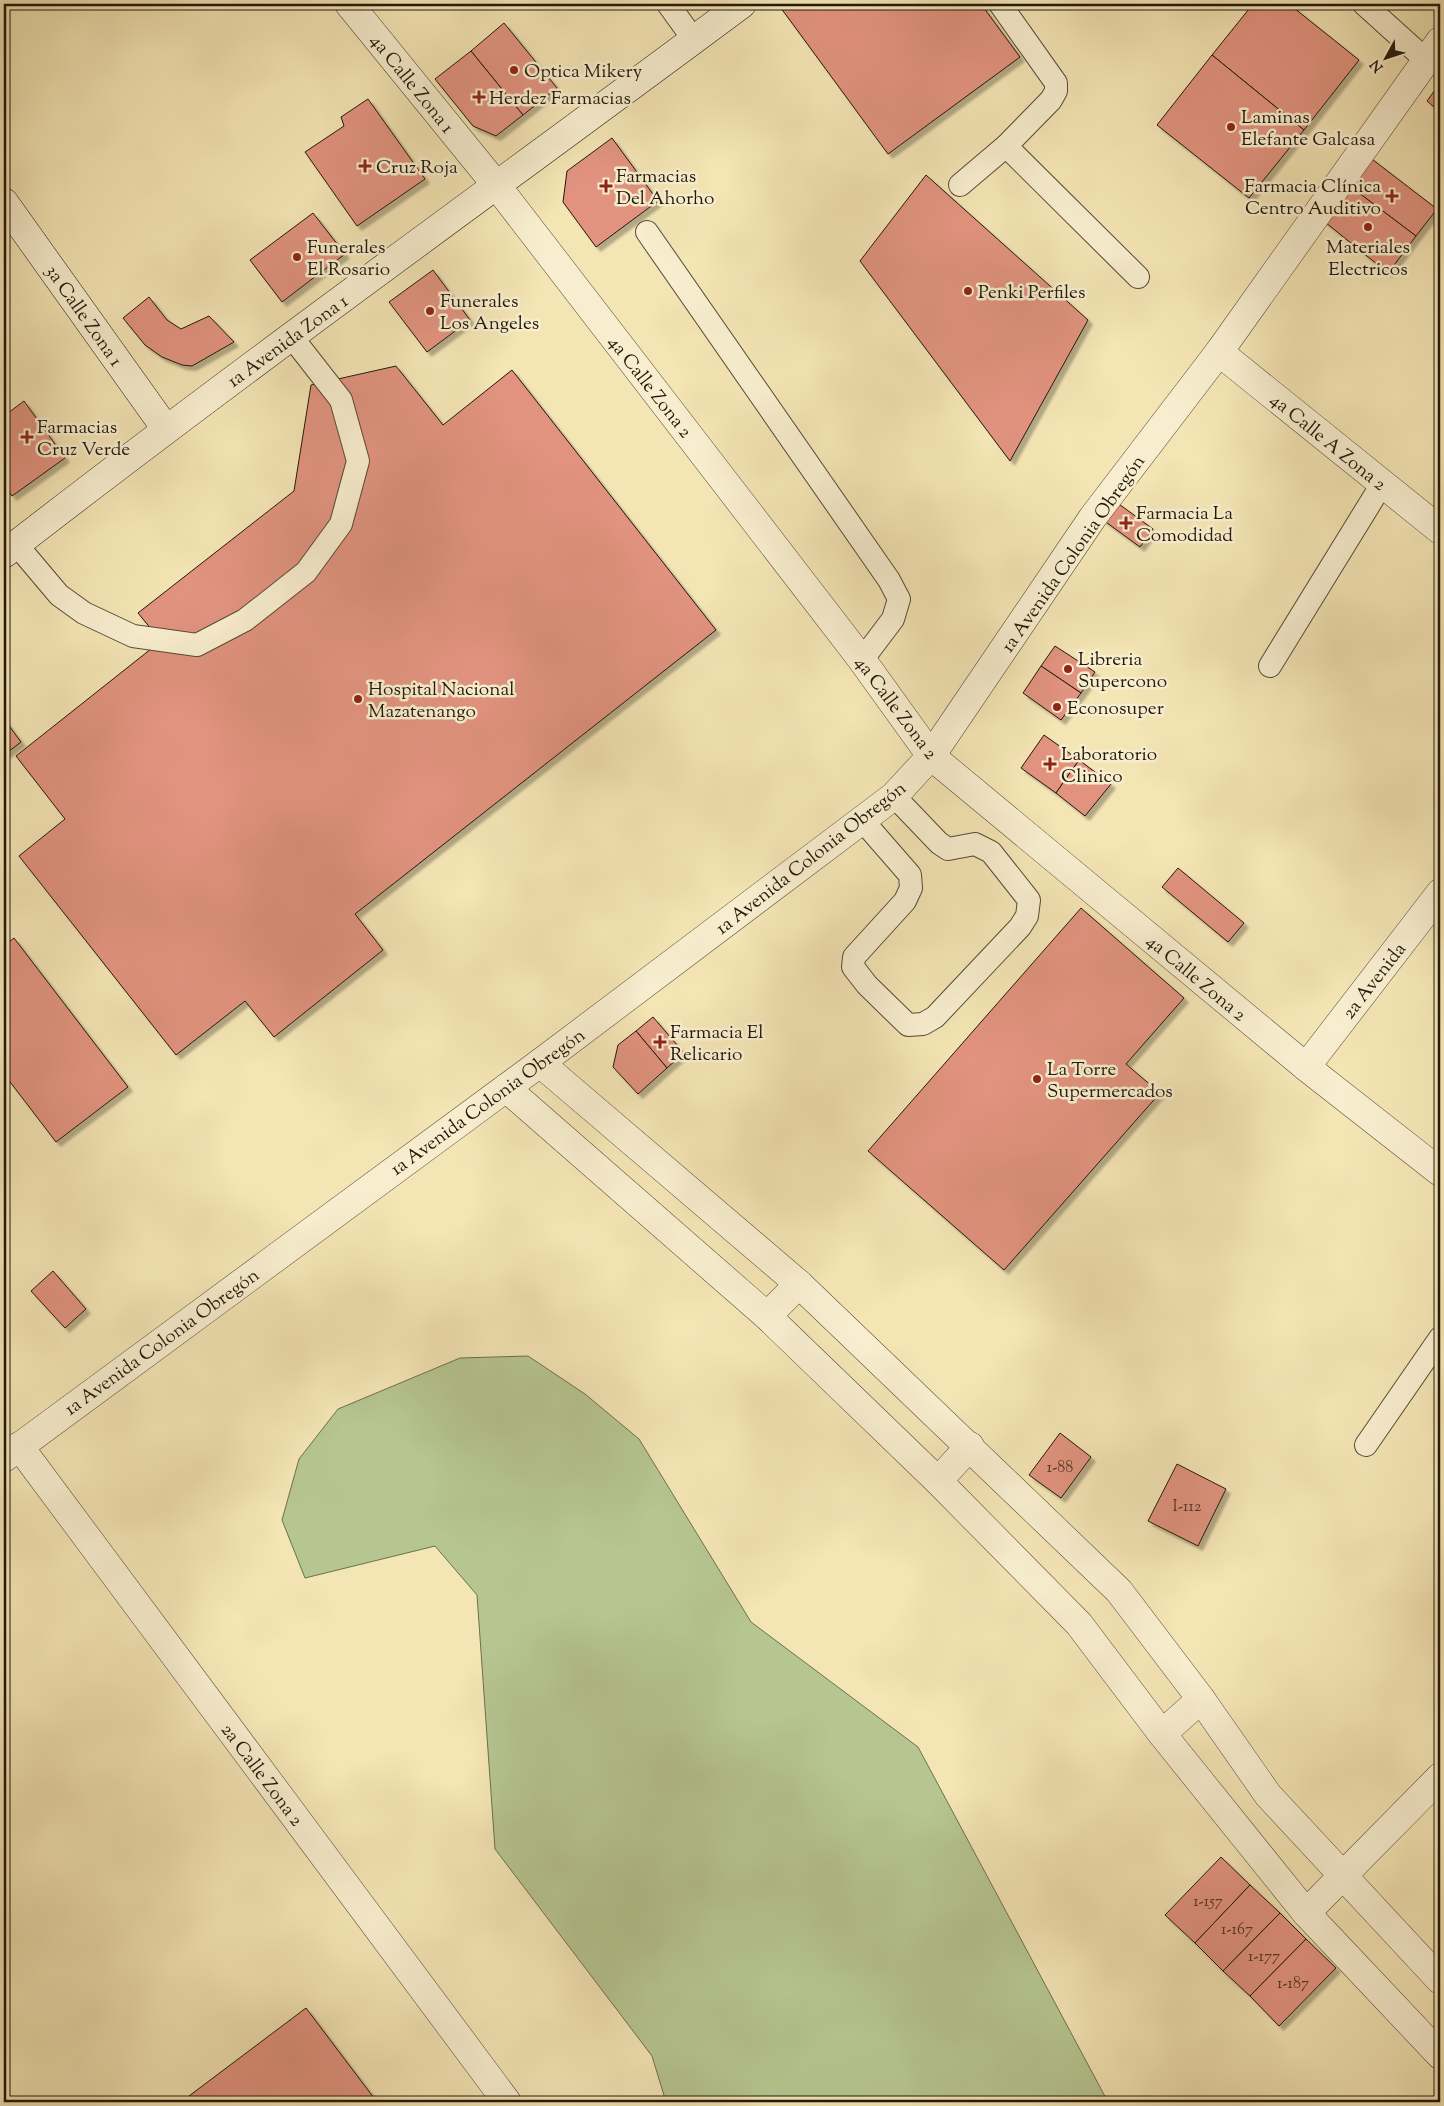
<svg xmlns="http://www.w3.org/2000/svg" width="1444" height="2106" font-family="'Sorts Mill Goudy',serif">
  <style>
    .green { fill: #b6c691; stroke: #6c6f4e }
    .building { fill: #e1937f; stroke: #22180a; filter: url(#shadow) }
    .lines { fill: none; stroke-linecap: round; stroke-linejoin: round }
    .service-casing { stroke: #564b35; stroke-width: 24 }
    .minor-casing { stroke: #564b35; stroke-width: 29 }
    .secondary-casing { stroke: #22180a; stroke-width: 29 }
    .service { stroke: #f8eecf; stroke-width: 22 }
    .minor { stroke: #f8eecf; stroke-width: 28 }
    .secondary { stroke: #f8eecf; stroke-width: 28 }
    .poi-dot { fill: #8f2418; stroke: #f8eecf; stroke-width: 2 }
    .labels { text-anchor: middle; stroke-width: 5; stroke-linejoin: round; paint-order: stroke }
    .number-label { font-size: 16px; fill: #523727 }
    .poi-label { font-size: 19px; fill: #22180a; stroke: #f8eecf; text-anchor: start }
    .street-label { font-size: 19px; fill: #22180a; stroke: #f8eecf }
  </style>
  <defs>
    <filter id="shadow"><feDropShadow dx="4.5" dy="4.5" stdDeviation="1" flood-color="#0004"/></filter>
  </defs>
  <rect width="100%" height="100%" fill="#f4e5b5"/>
  <filter id="stains"><feTurbulence type="fractalNoise" baseFrequency=".004" numOctaves="4"/><feColorMatrix values="0 0 0 0 .2 0 0 0 0 .09 0 0 0 0 .02 0 0 0 .5 -.17"/></filter>
  <radialGradient id="worn" r=".72"><stop offset=".6" stop-color="#630" stop-opacity="0"/><stop offset="1" stop-color="#630" stop-opacity=".3"/></radialGradient>
  <path class="green" d="M528 1356 585 1394 639 1439 751 1622 918 1747 1108 2102H666L652 2056 495 1849 477 1595 435 1546 305 1578 282 1520 299 1459 338 1409 460 1358Z"/>
  <g class="building">
    <path d="M778 4H981L1020 57 888 154Z"/>
    <path d="M1253 4H1289L1359 60 1304 130 1212 55Z"/>
    <path d="M504 23 557 88 523 115 471 51Z"/>
    <path d="M471 51 523 115 496 136 473 126 435 79Z"/>
    <path d="M1212 55 1304 130 1249 198 1157 125Z"/>
    <path d="M1440 83V112L1427 101Z"/>
    <path d="M368 99 425 179 357 226 305 152 344 126 341 117Z"/>
    <path d="M612 138 658 201 596 247 563 202 567 171Z"/>
    <path d="M1368 156 1437 209 1416 236 1347 184Z"/>
    <path d="M926 175 1088 320 1010 461 860 261Z"/>
    <path d="M1347 184 1416 236 1388 273 1320 218Z"/>
    <path d="M313 213 345 254 282 302 250 260Z"/>
    <path d="M433 270 470 320 427 352 389 302Z"/>
    <path d="M149 297 167 320 181 329 209 316 234 342 192 366 182 365 162 357 145 345 123 318Z"/>
    <path d="M396 366 443 425 512 370 716 630 355 914 383 950 274 1037 245 1001 176 1055 19 856 65 819 16 756 161 641 138 613 294 491 311 385Z"/>
    <path d="M24 401 65 458 12 496 4 484V416Z"/>
    <path d="M1112 499 1153 529 1140 547 1099 517Z"/>
    <path d="M1055 646 1095 672 1081 693 1041 666Z"/>
    <path d="M1041 666 1081 693 1061 720 1023 693Z"/>
    <path d="M4 719 21 742 4 755Z"/>
    <path d="M1044 735 1079 760 1056 793 1021 768Z"/>
    <path d="M1079 760 1111 784 1085 816 1056 793Z"/>
    <path d="M1178 868 1244 923 1228 942 1162 887Z"/>
    <path d="M1081 908 1184 998 1126 1064 1160 1093 1004 1270 868 1151Z"/>
    <path d="M14 938 128 1087 56 1142 4 1074V946Z"/>
    <path d="M653 1017 684 1053 667 1068 636 1031Z"/>
    <path d="M636 1031 667 1068 638 1094 613 1067 618 1045Z"/>
    <path d="M53 1271 86 1309 65 1328 31 1291Z"/>
    <path d="M1060 1433 1091 1457 1061 1498 1029 1475Z"/>
    <path d="M1177 1464 1226 1489 1198 1546 1148 1521Z"/>
    <path d="M1221 1857 1250 1885 1195 1943 1165 1915Z"/>
    <path d="M1250 1885 1280 1913 1223 1971 1195 1943Z"/>
    <path d="M1280 1913 1306 1939 1250 1996 1223 1971Z"/>
    <path d="M1306 1939 1336 1968 1279 2026 1250 1996Z"/>
    <path d="M306 2008 377 2102H181Z"/>
  </g>
  <g class="lines">
    <defs>
      <g id="service">
        <path d="M668 4 694 40"/>
        <path d="M1000 4 1056 83V91L1051 100 1006 146 1138 277"/>
        <path d="M1364 4 1427 61"/>
        <path d="M960 185 1006 146"/>
        <path d="M647 232 889 580 899 599 893 619 862 660"/>
        <path d="M16 544 59 595 84 613 133 636 197 645 245 620 306 572 341 524 358 461 341 400 291 336"/>
        <path d="M1270 666 1382 484"/>
        <path d="M863 821 910 875 911 888 905 901 854 957 853 967 867 985 908 1025 923 1024 935 1017 1020 927 1027 916 1029 900 991 852 975 844 948 849 939 843 894 796"/>
        <path d="M1366 1445 1440 1338"/>
      </g>
      <g id="minor">
        <path d="M349 4 497 186 862 660 931 756 1306 1067 1440 1172"/>
        <path d="M1219 352 1440 530"/>
        <path d="M540 1063 799 1284 1119 1591 1201 1699 1268 1795 1440 1980"/>
        <path d="M1306 1067 1440 893"/>
        <path d="M506 1088 767 1316 938 1481 1079 1624 1162 1734 1306 1913 1440 2055"/>
        <path d="M767 1316 799 1284"/>
        <path d="M19 1446 507 2102"/>
        <path d="M4 1458 540 1063 894 796 931 756 1093 517 1219 352 1440 41"/>
        <path d="M938 1481 970 1446"/>
        <path d="M1162 1734 1201 1699"/>
        <path d="M1306 1913 1440 1777"/>
      </g>
      <g id="secondary">
        <path d="M4 202 166 429"/>
        <path d="M4 554C246 366 496 187 742 4"/>
      </g>
    </defs>
    <use href="#service" class="service-casing"/>
    <use href="#minor" class="minor-casing"/>
    <use href="#secondary" class="secondary-casing"/>
    <use href="#service" class="service"/>
    <use href="#minor" class="minor"/>
    <use href="#secondary" class="secondary"/>
  </g>
  <g class="poi-dot">
    <circle cx="514" cy="70" r="5"/>
    <path d="M476.5 89.5h5v5h5v5h-5v5h-5v-5h-5v-5h5z"/>
    <circle cx="1231" cy="127" r="5"/>
    <path d="M362.5 158.5h5v5h5v5h-5v5h-5v-5h-5v-5h5z"/>
    <path d="M603.5 178.5h5v5h5v5h-5v5h-5v-5h-5v-5h5z"/>
    <path d="M1389.5 188.5h5v5h5v5h-5v5h-5v-5h-5v-5h5z"/>
    <circle cx="1368" cy="227" r="5"/>
    <circle cx="297" cy="257" r="5"/>
    <circle cx="968" cy="291" r="5"/>
    <circle cx="430" cy="311" r="5"/>
    <path d="M24.5 429.5h5v5h5v5h-5v5h-5v-5h-5v-5h5z"/>
    <path d="M1123.5 515.5h5v5h5v5h-5v5h-5v-5h-5v-5h5z"/>
    <circle cx="1068" cy="669" r="5"/>
    <circle cx="358" cy="699" r="5"/>
    <circle cx="1057" cy="707" r="5"/>
    <path d="M1047.5 756.5h5v5h5v5h-5v5h-5v-5h-5v-5h5z"/>
    <path d="M657.5 1034.5h5v5h5v5h-5v5h-5v-5h-5v-5h5z"/>
    <circle cx="1037" cy="1079" r="5"/>
  </g>
  <g class="labels">
    <g class="number-label">
      <text x="1060" y="1472">1-88</text>
      <text x="1187" y="1511">I-112</text>
      <text x="1208" y="1906">1-157</text>
      <text x="1237" y="1934">1-167</text>
      <text x="1264" y="1961">1-177</text>
      <text x="1293" y="1988">1-187</text>
    </g>
    <g class="poi-label">
      <text x="524" y="77">Optica Mikery</text>
      <text x="489" y="104">Herdez Farmacias</text>
      <text x="1241" y="123">Laminas<tspan x="1241" dy="22">Elefante Galcasa</tspan></text>
      <text x="376" y="173">Cruz Roja</text>
      <text x="616" y="182">Farmacias<tspan x="616" dy="22">Del Ahorho</tspan></text>
      <text x="1381" y="192" text-anchor="end">Farmacia Clínica<tspan x="1381" dy="22">Centro Auditivo</tspan></text>
      <text x="307" y="253">Funerales<tspan x="307" dy="22">El Rosario</tspan></text>
      <text x="1368" y="253" text-anchor="middle">Materiales<tspan x="1368" dy="22">Electricos</tspan></text>
      <text x="978" y="298">Penki Perfiles</text>
      <text x="440" y="307">Funerales<tspan x="440" dy="22">Los Angeles</tspan></text>
      <text x="37" y="433">Farmacias<tspan x="37" dy="22">Cruz Verde</tspan></text>
      <text x="1136" y="519">Farmacia La<tspan x="1136" dy="22">Comodidad</tspan></text>
      <text x="1078" y="665">Libreria<tspan x="1078" dy="22">Supercono</tspan></text>
      <text x="368" y="695">Hospital Nacional<tspan x="368" dy="22">Mazatenango</tspan></text>
      <text x="1067" y="714">Econosuper</text>
      <text x="1061" y="760">Laboratorio<tspan x="1061" dy="22">Clinico</tspan></text>
      <text x="670" y="1038">Farmacia El<tspan x="670" dy="22">Relicario</tspan></text>
      <text x="1047" y="1075">La Torre<tspan x="1047" dy="22">Supermercados</tspan></text>
    </g>
    <g class="street-label">
      <text transform="translate(413 83) rotate(51)" y="7">4a Calle Zona 1</text>
      <text transform="translate(85 315) rotate(55)" y="7">3a Calle Zona 1</text>
      <text transform="translate(287 340) rotate(-36)" y="7">1a Avenida Zona 1</text>
      <text transform="translate(651 386) rotate(52)" y="7">4a Calle Zona 2</text>
      <text transform="translate(1329 441) rotate(39)" y="7">4a Calle A Zona 2</text>
      <text transform="translate(1072 553) rotate(-55)" y="7">1a Avenida Colonia Obregón</text>
      <text transform="translate(897 707) rotate(53)" y="7">4a Calle Zona 2</text>
      <text transform="translate(810 857) rotate(-38)" y="7">1a Avenida Colonia Obregón</text>
      <text transform="translate(1197 977) rotate(40)" y="7">4a Calle Zona 2</text>
      <text transform="translate(1373 980) rotate(-52)" y="7">2a Avenida</text>
      <text transform="translate(487 1101) rotate(-36)" y="7">1a Avenida Colonia Obregón</text>
      <text transform="translate(161 1341) rotate(-36)" y="7">1a Avenida Colonia Obregón</text>
      <text transform="translate(263 1774) rotate(53)" y="7">2a Calle Zona 2</text>
    </g>
  </g>
  <rect width="1444" height="2106" fill="none" stroke="#f4e5b5" stroke-width="20"/>
  <rect x="5" y="5" width="1434" height="2096" fill="none" stroke="#22180a" stroke-width="2.5"/>
  <rect x="10" y="10" width="1424" height="2086" fill="none" stroke="#22180a"/>
  <g transform="translate(1386 58) rotate(230)" stroke="#f8eecf" stroke-width="4" paint-order="stroke">
  <path d="M0-4L9 19L0 12L-9 19Z" fill="#22180a"/>
  <text y="-8" font-size="14" font-weight="bold" text-anchor="middle" fill="#22180a">N</text>
  </g>
  <rect width="100%" height="100%" filter="url(#stains)"/>
  <rect width="100%" height="100%" fill="url(#worn)"/>
</svg>
